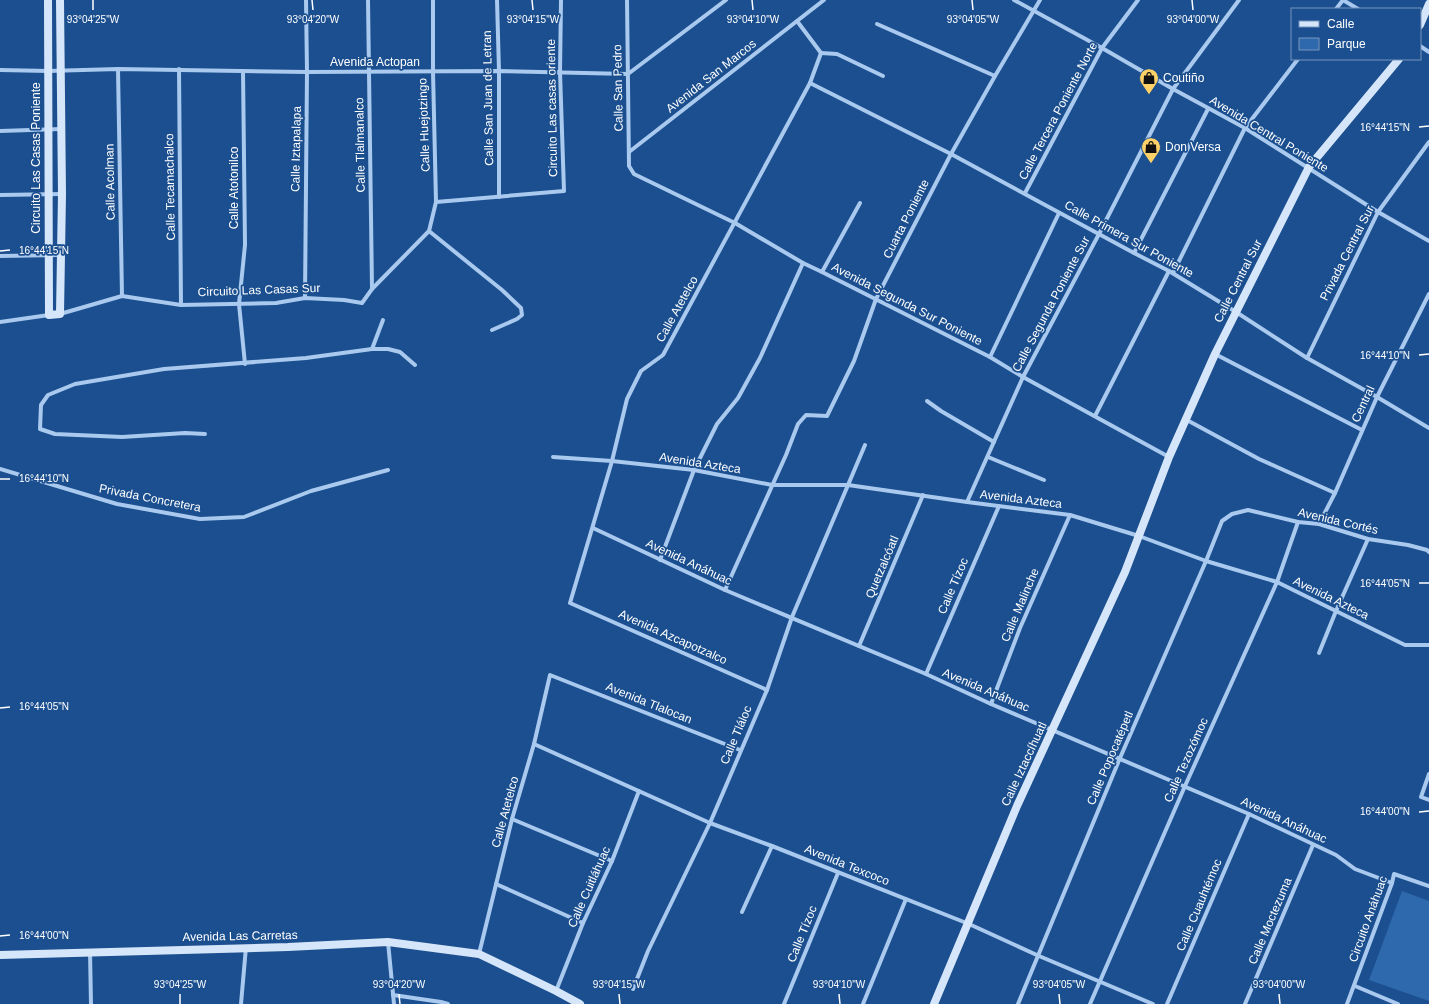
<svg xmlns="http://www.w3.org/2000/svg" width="1429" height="1004" font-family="Helvetica,sans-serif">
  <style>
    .green { fill: #2e69ad }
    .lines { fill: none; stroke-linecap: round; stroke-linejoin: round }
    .street { stroke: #a9c9ee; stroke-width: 4 }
    .secondary { stroke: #d6e6fa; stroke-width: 8 }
    .ticks { fill: none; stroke: #fff; stroke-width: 1.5 }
    .labels { text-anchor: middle; stroke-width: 3.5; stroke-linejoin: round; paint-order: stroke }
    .street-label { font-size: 12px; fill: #fff; stroke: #1b4f8f }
    .poi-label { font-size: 12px; fill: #fff; stroke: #1b4f8f; text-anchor: start }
    .ticks-label { font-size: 10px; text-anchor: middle; fill: #fff; stroke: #1b4f8f; stroke-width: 3.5; stroke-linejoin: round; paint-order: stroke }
  </style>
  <rect width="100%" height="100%" fill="#1b4f8f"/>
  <path class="green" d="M1402 891 1429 901V1001L1369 980Z"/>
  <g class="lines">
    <g class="street">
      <path d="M368 0 372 289"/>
      <path d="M497 0 499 71V197"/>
      <path d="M627 0 629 166 634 174 735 223 803 263 822 272 990 357 1023 377 1169 457"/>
      <path d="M1014 0 1102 48 1173 89 1245 128 1378 212 1429 241"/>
      <path d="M1343 0 1358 9"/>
      <path d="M1336 9 1343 0"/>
      <path d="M797 21 821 53"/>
      <path d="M877 24 995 76"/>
      <path d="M1420 46 1429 52"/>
      <path d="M821 53 837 54 883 76"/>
      <path d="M118 69 122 296"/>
      <path d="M179 69 181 305"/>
      <path d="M0 70 48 71 118 69 307 72 499 71 628 74 726 0"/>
      <path d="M243 71 245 245 239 304 245 364"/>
      <path d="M810 83 951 154 1134 253 1169 271 1236 312 1307 358 1377 397 1429 428"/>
      <path d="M0 131 61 129"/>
      <path d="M629 152 824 0"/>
      <path d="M1025 193 1102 48 1138 0"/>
      <path d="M0 195 62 194"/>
      <path d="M436 202 564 191 560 72 561 0"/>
      <path d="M429 231 502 290 521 308 522 315 517 319 492 330"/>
      <path d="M1134 253 1208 109"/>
      <path d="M0 256 60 255"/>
      <path d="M822 272 860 203"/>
      <path d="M1173 273 1245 128 1298 59"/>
      <path d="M305 298 307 72 306 0"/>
      <path d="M60 314 122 296 181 305 276 303 305 298 344 300 362 303 372 289 429 231 436 202 433 72V0"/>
      <path d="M0 322 49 315"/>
      <path d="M372 349 383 320"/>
      <path d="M1215 354 1362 430"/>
      <path d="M990 357 1059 213"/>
      <path d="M1307 358 1378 212 1429 142"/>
      <path d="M927 401 941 411 994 442"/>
      <path d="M1095 416 1169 271"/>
      <path d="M1185 419 1259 459 1335 493"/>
      <path d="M205 434 185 433 122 437 55 434 40 429 41 405 48 395 75 384 164 369 306 358 372 349H388L400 352 415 365"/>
      <path d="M553 457 612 461 694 470 772 485H848L967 502 1070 515 1139 536 1206 561 1277 582 1405 645H1429"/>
      <path d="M988 457 1044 480"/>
      <path d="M0 469 117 504 200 519 244 517 311 491 388 470"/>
      <path d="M967 502 1023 377 1099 234 1173 89 1239 0"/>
      <path d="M1319 524 1335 493 1377 397 1429 294"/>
      <path d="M593 528 725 590 926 674 991 704 1249 814 1336 855 1355 869 1392 883"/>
      <path d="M660 560 694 470 717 424 738 398 760 358 803 263"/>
      <path d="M725 590 786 455 798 424 806 415 827 416 854 361 876 299 951 154 995 76 1040 0"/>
      <path d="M859 646 923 495"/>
      <path d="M1319 653 1336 611 1368 539"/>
      <path d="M926 674 999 506"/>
      <path d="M767 690 570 603 612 461 627 399 641 371 663 355 810 83 821 53"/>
      <path d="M991 704 1020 628 1070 515"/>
      <path d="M534 744 710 823 772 846 969 924 1039 956 1153 1004"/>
      <path d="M1429 774 1421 797 1429 800"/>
      <path d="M512 819 612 861"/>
      <path d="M496 884 583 923"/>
      <path d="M742 912 772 846"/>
      <path d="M388 942 394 1004"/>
      <path d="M90 952 91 1004"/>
      <path d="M479 954 512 819 534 744 550 675 740 750"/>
      <path d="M1355 986 1398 1004"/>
      <path d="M633 989 648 951 710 823 767 690 792 617 865 445"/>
      <path d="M556 991 583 923 612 861 639 791"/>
      <path d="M393 995 441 1002 448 1004"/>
      <path d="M241 1004 246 947"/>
      <path d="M784 1004 838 873"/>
      <path d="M863 1004 906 899"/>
      <path d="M1018 1004 1120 758 1206 561 1222 521 1232 514 1248 510 1298 522 1319 524 1368 539 1408 545 1427 550 1429 552"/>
      <path d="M1090 1004 1185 786 1277 582 1298 522"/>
      <path d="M1167 1004 1249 814"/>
      <path d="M1245 1004 1313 845"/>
      <path d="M1347 1004 1392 883 1394 874 1429 886"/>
    </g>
    <g class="secondary">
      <path d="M48 0 49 315 60 314 62 194 60 0"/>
      <path d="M1420 25 1429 4"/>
      <path d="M0 955 288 947 388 942 479 954 556 991 580 1004"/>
      <path d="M934 1004 1017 806 1125 572 1169 457 1215 354 1309 167 1399 59"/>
    </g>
  </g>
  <path class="ticks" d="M93 0V10M312 0 313 10M532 0 533 10M752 0 753 10M972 0 973 10M1192 0 1193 10M1419 127 1429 126M0 251 10 250M1419 355 1429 354M0 479H10M1419 583H1429M0 708 10 707M1419 812 1429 811M0 936 10 935M180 994V1004M399 994 400 1004M619 994 620 1004M839 994 840 1004M1059 994 1060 1004M1279 994 1280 1004"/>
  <defs>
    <symbol id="shop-pin" viewBox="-11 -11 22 30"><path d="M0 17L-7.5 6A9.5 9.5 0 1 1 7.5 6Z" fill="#ffd166" stroke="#1b4f8f"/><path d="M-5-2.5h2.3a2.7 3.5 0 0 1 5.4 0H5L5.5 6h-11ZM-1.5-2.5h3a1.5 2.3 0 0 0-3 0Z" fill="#111"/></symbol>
  </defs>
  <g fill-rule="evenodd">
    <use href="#shop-pin" x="1138" y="67" width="22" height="30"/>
    <use href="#shop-pin" x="1140" y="136" width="22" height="30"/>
  </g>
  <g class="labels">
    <g class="street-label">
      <text x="375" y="66">Avenida Actopan</text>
      <text transform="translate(711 76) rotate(-38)" y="4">Avenida San Marcos</text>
      <text transform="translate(618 88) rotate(-91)" y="4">Calle San Pedro</text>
      <text transform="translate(488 98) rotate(-91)" y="4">Calle San Juan de Letran</text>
      <text transform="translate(552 108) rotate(-91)" y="4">Circuito Las casas oriente</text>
      <text transform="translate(1058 111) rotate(-62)" y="4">Calle Tercera Poniente Norte</text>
      <text transform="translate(424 125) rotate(-92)" y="4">Calle Huejotzingo</text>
      <text transform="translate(1269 134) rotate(31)" y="4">Avenida Central Poniente</text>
      <text transform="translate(360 145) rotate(-91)" y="4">Calle Tlalmanalco</text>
      <text transform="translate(296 149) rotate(-89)" y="4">Calle Iztapalapa</text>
      <text transform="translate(36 158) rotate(-90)" y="4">Circuito Las Casas Poniente</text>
      <text transform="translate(110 182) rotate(-91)" y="4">Calle Acolman</text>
      <text transform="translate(170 187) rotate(-91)" y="4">Calle Tecamachalco</text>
      <text transform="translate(234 188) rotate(-90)" y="4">Calle Atotonilco</text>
      <text transform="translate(906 219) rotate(-63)" y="4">Cuarta Poniente</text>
      <text transform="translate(1129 239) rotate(29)" y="4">Calle Primera Sur Poniente</text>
      <text transform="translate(1347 253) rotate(-63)" y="4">Privada Central Sur</text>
      <text transform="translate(1238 281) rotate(-63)" y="4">Calle Central Sur</text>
      <text transform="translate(259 290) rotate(-2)" y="4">Circuito Las Casas Sur</text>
      <text transform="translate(907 304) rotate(27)" y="4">Avenida Segunda Sur Poniente</text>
      <text transform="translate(1051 304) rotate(-62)" y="4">Calle Segunda Poniente Sur</text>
      <text transform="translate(677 309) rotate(-61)" y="4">Calle Atetelco</text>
      <text transform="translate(1363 404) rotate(-65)" y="4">Central</text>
      <text transform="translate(700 463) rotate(9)" y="4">Avenida Azteca</text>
      <text transform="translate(150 498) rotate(11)" y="4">Privada Concretera</text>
      <text transform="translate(1021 499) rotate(7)" y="4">Avenida Azteca</text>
      <text transform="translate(1338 521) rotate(13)" y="4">Avenida Cortés</text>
      <text transform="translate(689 562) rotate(25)" y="4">Avenida Anáhuac</text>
      <text transform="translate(882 567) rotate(-67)" y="4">Quetzalcóatl</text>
      <text transform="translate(953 586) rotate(-67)" y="4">Calle Tízoc</text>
      <text transform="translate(1331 598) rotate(26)" y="4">Avenida Azteca</text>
      <text transform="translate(1020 605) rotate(-67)" y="4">Calle Malinche</text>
      <text transform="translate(673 637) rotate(24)" y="4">Avenida Azcapotzalco</text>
      <text transform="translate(986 690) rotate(23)" y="4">Avenida Anáhuac</text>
      <text transform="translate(649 703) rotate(22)" y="4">Avenida Tlalocan</text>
      <text transform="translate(736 735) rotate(-67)" y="4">Calle Tláloc</text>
      <text transform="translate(1110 758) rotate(-67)" y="4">Calle Popocatépetl</text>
      <text transform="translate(1186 760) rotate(-66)" y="4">Calle Tezozómoc</text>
      <text transform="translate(1024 764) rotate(-65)" y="4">Calle Iztaccíhuatl</text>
      <text transform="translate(505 812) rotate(-75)" y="4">Calle Atetelco</text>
      <text transform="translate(1284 820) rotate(25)" y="4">Avenida Anáhuac</text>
      <text transform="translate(847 865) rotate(22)" y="4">Avenida Texcoco</text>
      <text transform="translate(589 887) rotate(-66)" y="4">Calle Cuitláhuac</text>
      <text transform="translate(1199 905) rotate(-67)" y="4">Calle Cuauhtémoc</text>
      <text transform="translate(1368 919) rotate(-70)" y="4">Circuito Anáhuac</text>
      <text transform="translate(1270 921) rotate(-67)" y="4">Calle Moctezuma</text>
      <text transform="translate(802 934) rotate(-68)" y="4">Calle Tízoc</text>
      <text transform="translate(240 936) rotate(-1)" y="4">Avenida Las Carretas</text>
    </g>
    <g class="poi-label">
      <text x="1163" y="82">Coutiño</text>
      <text x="1165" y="151">Don Versa</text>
    </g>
  </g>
  <g class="ticks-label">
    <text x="93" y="23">93°04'25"W</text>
    <text x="313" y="23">93°04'20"W</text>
    <text x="533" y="23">93°04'15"W</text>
    <text x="753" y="23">93°04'10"W</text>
    <text x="973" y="23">93°04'05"W</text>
    <text x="1193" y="23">93°04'00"W</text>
    <text x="1385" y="131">16°44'15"N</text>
    <text x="44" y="254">16°44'15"N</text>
    <text x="1385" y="359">16°44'10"N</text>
    <text x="44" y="482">16°44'10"N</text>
    <text x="1385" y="587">16°44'05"N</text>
    <text x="44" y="710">16°44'05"N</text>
    <text x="1385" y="815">16°44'00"N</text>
    <text x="44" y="939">16°44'00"N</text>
    <text x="180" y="988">93°04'25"W</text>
    <text x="399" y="988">93°04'20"W</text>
    <text x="619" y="988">93°04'15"W</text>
    <text x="839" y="988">93°04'10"W</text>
    <text x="1059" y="988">93°04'05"W</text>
    <text x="1279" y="988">93°04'00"W</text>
  </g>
  <rect x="1291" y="8" width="130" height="52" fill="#1b4f8f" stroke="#7695bc"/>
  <rect x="1299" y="21" width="20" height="6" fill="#d6e6fa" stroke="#7695bc"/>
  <text x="1327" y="28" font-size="12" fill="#ffffff">Calle</text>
  <rect x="1299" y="38" width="20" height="12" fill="#2e69ad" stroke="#7695bc"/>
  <text x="1327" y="48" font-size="12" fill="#ffffff">Parque</text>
</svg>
